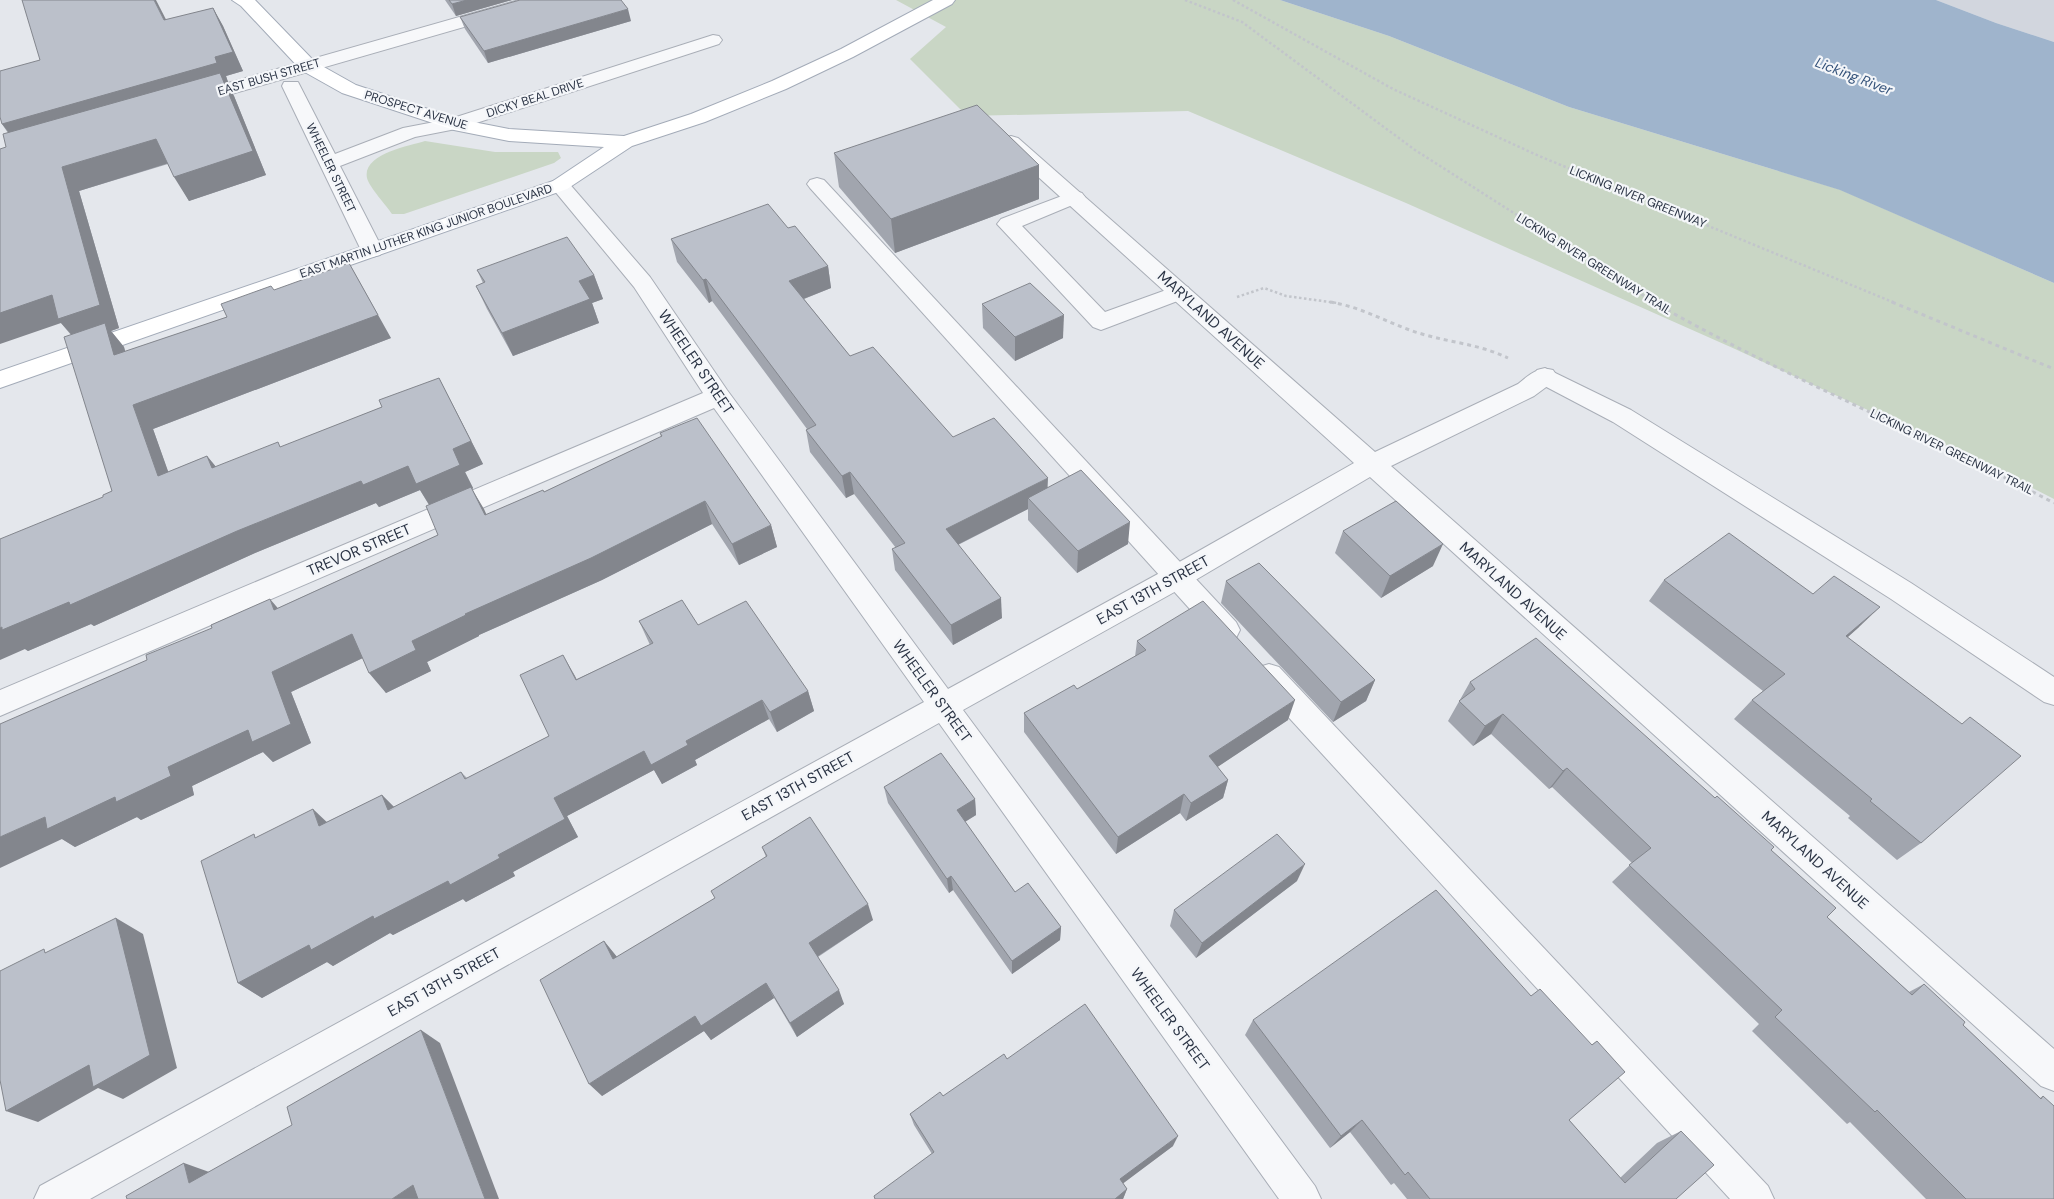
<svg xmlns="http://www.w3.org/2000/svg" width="2054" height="1199" font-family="'DM Sans',sans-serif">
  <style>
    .built { fill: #d2d6de }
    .green { fill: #c9d6c5 }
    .water { fill: #9fb4cc }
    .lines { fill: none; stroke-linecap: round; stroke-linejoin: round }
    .lane-casing { stroke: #a9aeb7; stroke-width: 2 }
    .street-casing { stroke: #a9aeb7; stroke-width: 2 }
    .primary-casing { stroke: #a3abb8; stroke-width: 2 }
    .path-far1 { stroke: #c2c5cb; stroke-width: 2.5; stroke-dasharray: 2.5 2.5; stroke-linecap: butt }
    .path { stroke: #c2c5cb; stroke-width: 3; stroke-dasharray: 4 4; stroke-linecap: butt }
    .lane { fill: #f7f8fa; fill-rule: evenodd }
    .street { fill: #f7f8fa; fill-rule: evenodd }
    .primary { fill: #fff; fill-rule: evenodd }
    .wall { fill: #a1a5ae }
    .shaded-wall { fill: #83868d }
    .building { fill: #bbc0ca; stroke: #83868d }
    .labels { text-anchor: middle; stroke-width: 4.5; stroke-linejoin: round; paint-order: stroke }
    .far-street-label { font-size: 12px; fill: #2b3445; stroke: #f4f6f9 }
    .far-water-label { font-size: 14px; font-style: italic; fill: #34527a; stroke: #f4f6f9 }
    .street-label { font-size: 15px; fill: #2b3445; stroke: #f4f6f9 }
  </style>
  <rect width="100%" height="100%" fill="#e4e7ec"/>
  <path class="built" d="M1936 0H2054V42L1996 23Z"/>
  <g class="green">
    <path d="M896 0H1280L1389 36 1569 107 1841 190 2054 283V499L1994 468 1735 349 1406 203 1188 111 967 116 910 59 946 27Z"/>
    <path d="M425 141 495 152H558L561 158 554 163 404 214H392C387 206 369 187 367 178 362 154 409 146 425 141Z"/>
  </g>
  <path class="water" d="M1280 0H1936L1996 23 2054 42V283L1840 190 1569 107 1389 36Z"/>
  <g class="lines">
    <defs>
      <g id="lane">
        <path d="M817 178 824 180 1236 622 1240 630 1236 638 1226 642 1216 638 810 188 807 184 810 180Z"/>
        <path d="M1075 191 1082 193 1085 197 1082 201 1022 226 1105 312 1180 285 1188 287 1191 292 1188 297 1109 327 1101 330 1093 327 997 224 1001 219Z"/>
        <path d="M1545 368 1631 410 1911 583 2054 677V705L2044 702 1891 599 1613 422 1537 382 1533 376 1537 370Z"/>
        <path d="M1269 664 1279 667 1768 1186 1774 1199H1730L1259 685 1255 676 1259 667Z"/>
      </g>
      <g id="street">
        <path d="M519 0H547L544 4 200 103H186L183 99 186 95Z"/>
        <path d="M713 35 719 36 722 40 719 44 461 128 415 137 340 166 383 250 380 255 372 257 364 255 361 250 282 86 284 82H298L335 154 403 128 450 119Z"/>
        <path d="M1011 136 1018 138 1375 452 1518 384C1529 375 1538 366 1553 370L1557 376 1553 382 1534 396 1391 466 2054 1049V1091L2041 1086 1370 477 1187 585 963 710 1315 1186 1321 1199H1279L939 723 90 1199H34L40 1186 924 702 714 408 0 716V690L703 393 634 287 553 189 550 185 553 181 560 179 567 181 650 277 727 390 948 689 1167 569 1354 463 1004 146 1001 142 1004 138Z"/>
      </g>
      <path id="primary" d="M232 0H255L315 62 356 85 458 119 509 129 624 136 691 114 772 81 841 49 933 0H955L952 4 853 57 786 89 705 122 632 146 567 189 0 388V371L553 181 604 147 509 141 454 130 342 93 301 70 241 6Z"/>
    </defs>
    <use href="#lane" class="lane-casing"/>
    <use href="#street" class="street-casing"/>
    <use href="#primary" class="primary-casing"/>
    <g class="path-far1">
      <path d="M1185 0 1242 22 1415 150 1655 303"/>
      <path d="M1233 0 1393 89 1539 156 1895 303"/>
      <path d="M1237 297 1264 288 1286 296 1337 303"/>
    </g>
    <g class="path">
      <path d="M1330 302C1363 307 1391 325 1422 334 1452 343 1479 344 1508 358"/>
      <path d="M1653 302C1783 376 1922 433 2054 503"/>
      <path d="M1892 302 2054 369"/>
    </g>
    <use href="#lane" class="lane"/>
    <use href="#street" class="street"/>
    <use href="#primary" class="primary"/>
  </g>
  <g class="wall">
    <path d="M445 0H512L456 16Z"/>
    <path d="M213 8 223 26 243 71 226 76 228 82 226 83 234 96 266 175 189 201 168 164 79 191 119 328 111 331 124 347 125 352 227 317 274 290 391 338 153 429 168 472 207 456 216 467 282 447 382 407 439 378 483 464 465 472 473 488 472 489 486 515 544 492 661 437 660 433 771 525 777 547 739 565 712 524 602 580 479 635V636L427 662 431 671 386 693 363 658 291 692 311 743 273 762 263 752 192 786 194 795 141 820 137 817 75 847 62 839 278 608 438 535 429 505 420 490 379 507 376 503 255 553 94 626 91 624 28 651 25 649 103 497 112 491 71 335 61 323 6 147 8 133 2 124 40 60 166 20Z"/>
    <path d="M460 17 631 21 488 63 465 29Z"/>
    <path d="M834 153 1039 165V199L895 253 839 187Z"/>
    <path d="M788 228 828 266 831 288 804 299 850 356 953 437 1048 487 1128 544 1077 573 1028 520V509L958 545 1002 618 953 645 895 570 892 549 896 548 854 494 846 498 810 452 806 430 807 429 712 301 709 303 677 262 671 239Z"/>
    <path d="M477 270 594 275 603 299 592 303 599 323 513 356 487 309 476 286 483 283Z"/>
    <path d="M982 304 1063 338 1015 361 983 328Z"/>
    <path d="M1343 531 1433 566 1381 598 1335 553Z"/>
    <path d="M1664 580 1813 594 1859 627 1848 637 1921 843 1897 860 1848 818 1850 816 1734 719 1752 700 1763 691 1649 601Z"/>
    <path d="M1226 581 1375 680 1366 701 1333 722 1221 603Z"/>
    <path d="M639 621 698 625 808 691 814 711 777 732 769 719 695 760 697 765 662 784 654 770 567 816 578 837 513 872 515 876 466 902 463 899 393 935 390 933 333 966 327 962 262 998 238 983 257 837 327 822 382 795 394 807 461 772 467 778 549 736 577 679 650 645Z"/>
    <path d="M1137 641 1288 720 1217 767 1228 780 1223 798 1186 821 1180 813 1116 854 1024 732V713L1077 689 1135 657Z"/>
    <path d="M1470 682 1771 850 1827 917 1909 992 1924 984 1963 1025 2040 1098 2043 1096 2054 1199H1926L1850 1122 1847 1124 1752 1031 1759 1024 1612 882 1632 863 1552 787 1549 789 1491 734 1473 746 1448 721Z"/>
    <path d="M884 787 975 799 976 815 965 822 1015 892 1061 927 1060 940 1012 974 953 890 949 893 888 803Z"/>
    <path d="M762 847 873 920 818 957 844 1004 797 1037 774 998 711 1040 704 1031 602 1096 604 941 617 957 715 898 766 857Z"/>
    <path d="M1297 881 1196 958 1170 926 1174 910Z"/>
    <path d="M1531 996 1591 1045 1597 1041 1569 1120 1620 1178 1657 1143 1681 1131 1676 1199H1407L1394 1183 1391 1185 1350 1132 1330 1148 1245 1035 1253 1020Z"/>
    <path d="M1007 1059 1173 1146 1123 1183 1127 1189 1123 1199H875L932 1154 914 1125 910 1114 943 1096Z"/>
  </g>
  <g class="shaded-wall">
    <path d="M154 0H156L176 39 164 20Z"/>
    <path d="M467 0H512L456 16 452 4Z"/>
    <path d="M213 8 223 26 243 71 226 76 228 82 226 83 234 96 266 175 189 201 174 177 225 83 17 143 2 124 215 57Z"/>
    <path d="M628 9 631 21 488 63 484 51Z"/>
    <path d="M156 139 172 162 79 191 119 328 111 331 124 347 133 379 78 342 61 323 0 344V313L62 167Z"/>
    <path d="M1039 165V199L895 253 891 219Z"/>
    <path d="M349 263 391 338 153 429 178 499 158 476 133 405Z"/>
    <path d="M828 266 831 288 793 303 789 281Z"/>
    <path d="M594 275 603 299 592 303 599 323 513 356 502 333 579 281Z"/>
    <path d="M706 279 712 301 709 303 703 280Z"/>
    <path d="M1064 315 1063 338 1015 361V337Z"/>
    <path d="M439 378 483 464 465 472 473 488 472 489 484 509 497 538 430 506 420 490 379 507 376 503 255 553 94 626 91 624 28 651 25 649 0 660V628L237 531 361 481 408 466 453 449Z"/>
    <path d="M207 456 226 479 212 468Z"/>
    <path d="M850 472 854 494 846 498 842 476Z"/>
    <path d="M1048 478 1047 499 1028 498V509L947 550 946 529Z"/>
    <path d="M705 501 712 524 602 580 479 635V636L427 662 431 671 386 693 369 673 412 641 465 614Z"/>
    <path d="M1130 522 1128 544 1077 573 1078 551Z"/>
    <path d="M771 525 777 547 739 565 732 544Z"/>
    <path d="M1443 544 1433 566 1381 598 1390 576Z"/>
    <path d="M1001 598 1002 618 953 645 951 625Z"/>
    <path d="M270 599 288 620 274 610Z"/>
    <path d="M1880 607 1859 627 1826 656 1846 636Z"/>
    <path d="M352 634 369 655 291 692 311 743 273 762 263 752 192 786 194 795 141 820 137 817 75 847 62 839 0 868V837L45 817 168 767 272 672Z"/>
    <path d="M563 655 575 676 587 700 576 680Z"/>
    <path d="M1375 680 1366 701 1333 722 1341 702Z"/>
    <path d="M808 691 814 711 777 732 770 712Z"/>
    <path d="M762 700 769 719 695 760 697 765 662 784 654 770 567 816 578 837 513 872 515 876 466 902 463 899 393 935 390 933 333 966 327 962 262 998 238 983 309 945 373 916 498 855 554 798 644 751 686 741Z"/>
    <path d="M1295 700 1288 720 1204 776 1209 756Z"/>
    <path d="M1503 714 1491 734 1473 746 1485 726Z"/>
    <path d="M1567 768 1552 787 1549 789 1563 771Z"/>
    <path d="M1228 780 1223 798 1186 821 1191 803Z"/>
    <path d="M1184 794 1180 813 1116 854 1118 837Z"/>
    <path d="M382 795 400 813 388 810Z"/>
    <path d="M975 799 976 815 958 826 957 810Z"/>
    <path d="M313 809 332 827 319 826Z"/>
    <path d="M1305 864 1297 881 1196 958 1202 943Z"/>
    <path d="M951 876 953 890 949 893 947 879Z"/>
    <path d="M868 904 873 920 815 958 809 943Z"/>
    <path d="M116 918 143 934 177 1068 123 1099 98 1088 38 1122 6 1111Z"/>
    <path d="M1061 927 1060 940 1012 974V961Z"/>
    <path d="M604 941 617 957 613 959Z"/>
    <path d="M766 983 774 998 711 1040 704 1031 602 1096 589 1084 695 1016Z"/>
    <path d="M839 990 844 1004 797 1037 790 1023Z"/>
    <path d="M421 1030 440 1043 499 1199H485Z"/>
    <path d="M1362 1120 1350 1132 1330 1148 1341 1136Z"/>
    <path d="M1178 1136 1173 1146 1117 1188 1120 1179Z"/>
    <path d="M184 1163 212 1173 189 1183Z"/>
    <path d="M413 1185 427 1199H392Z"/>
    <path d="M1127 1189 1123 1199H1115Z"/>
  </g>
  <g class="building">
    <path d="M22 0H154L164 20 213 8 233 52 215 57 217 63 2 124 0 117V71L40 60Z"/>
    <path d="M449 0H467L452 4Z"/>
    <path d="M520 0H621L628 9 484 51 460 17Z"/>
    <path d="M220 73 253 151 174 177 156 139 62 167 100 305 58 319 52 295 0 313V149L6 147 3 134Z"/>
    <path d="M977 105 1039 165 891 219 834 153Z"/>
    <path d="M768 204 788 228 795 226 828 266 789 281 850 356 873 347 953 437 994 418 1048 478 946 529 1001 598 951 625 892 549 905 543 850 472 842 476 806 430 816 425 706 279 703 280 671 239Z"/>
    <path d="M567 237 594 275 579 281 590 299 502 333 476 286 485 282 477 270Z"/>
    <path d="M349 263 378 315 133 405 158 476 207 456 212 468 278 442 280 447 382 407 379 400 439 378 471 441 453 449 460 465 416 484 408 466 363 485 361 481 237 531 70 605 69 602 2 630V627L0 628V539L103 497V495L112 491 64 337 105 323 114 355 227 317 221 304 271 286 274 290Z"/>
    <path d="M1030 283 1064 315 1015 337 982 304Z"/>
    <path d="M697 418 771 525 732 544 705 501 591 558 465 614 466 615 412 641 416 650 369 673 352 634 272 672 291 724 252 742 248 730 168 767 171 776 116 802 115 797 47 829 45 817 0 837V724L147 660 146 655 212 628 211 625 270 599 274 610 438 535 426 506 471 487 485 515 543 490 544 492 662 436 660 433Z"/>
    <path d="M1081 470 1130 522 1078 551 1028 498Z"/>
    <path d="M1396 501 1443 544 1390 576 1343 531Z"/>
    <path d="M1729 533 1813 594 1834 576 1880 607 1846 636 1962 724 1970 717 2021 756 1921 843 1870 801 1872 799 1752 700 1785 674 1664 580Z"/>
    <path d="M1259 563 1375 680 1341 702 1226 581Z"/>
    <path d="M682 600 698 625 746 601 808 691 770 712 762 700 686 741 688 745 651 765 644 751 554 798 565 819 498 855 500 858 450 885 448 881 374 919 373 916 311 950 309 945 238 983 201 861 254 834 255 838 313 809 319 826 382 795 388 810 461 772 465 779 549 736 520 675 563 655 576 680 653 643 639 621Z"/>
    <path d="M1203 601 1295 700 1209 756 1228 780 1191 803 1184 794 1118 837 1024 713 1074 685 1077 689 1146 650 1137 641Z"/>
    <path d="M1536 638 1715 798 1717 796 1774 847 1771 850 1836 908 1827 917 1912 995 1924 984 1965 1022 1963 1025 2041 1099 2043 1096 2054 1106V1199H1966L1877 1110 1875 1112 1775 1017 1782 1010 1629 865 1651 848 1567 768 1563 771 1503 714 1485 726 1459 701 1475 689 1470 682Z"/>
    <path d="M941 753 975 799 957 810 1015 892 1028 883 1061 927 1012 961 951 876 947 879 884 787Z"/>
    <path d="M810 817 868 904 809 943 839 990 790 1023 766 983 701 1026 695 1016 589 1084 540 980 604 941 613 959 715 898 711 891 767 856 762 847Z"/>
    <path d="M1277 834 1305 864 1202 943 1174 910Z"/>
    <path d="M1436 890 1531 996 1540 989 1592 1045 1597 1041 1625 1072 1569 1120 1625 1183 1681 1131 1714 1165 1676 1199H1430L1408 1172 1405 1175 1362 1120 1341 1136 1253 1020Z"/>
    <path d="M116 918 150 1055 93 1087 89 1065 6 1111 0 1080V971L44 949 45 953Z"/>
    <path d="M1085 1004 1178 1136 1120 1179 1127 1189 1115 1199H875L874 1196 934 1152 910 1114 940 1092 943 1096 1004 1054 1007 1059Z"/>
    <path d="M421 1030 485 1199H418L413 1185 392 1199H127L126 1196 184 1163 189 1183 292 1125 287 1107Z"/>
  </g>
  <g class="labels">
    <g class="far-street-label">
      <text transform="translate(269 77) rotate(-16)" y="4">EAST BUSH STREET</text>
      <text transform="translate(535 98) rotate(-18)" y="4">DICKY BEAL DRIVE</text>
      <text transform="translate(416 110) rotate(17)" y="4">PROSPECT AVENUE</text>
      <text transform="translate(331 168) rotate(64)" y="4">WHEELER STREET</text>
      <text transform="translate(1638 197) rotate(22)" y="4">LICKING RIVER GREENWAY</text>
      <text transform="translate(426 231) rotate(-19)" y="4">EAST MARTIN LUTHER KING JUNIOR BOULEVARD</text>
      <text transform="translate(1594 264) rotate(32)" y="4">LICKING RIVER GREENWAY TRAIL</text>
      <text transform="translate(1952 452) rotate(26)" y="4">LICKING RIVER GREENWAY TRAIL</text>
    </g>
    <g class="far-water-label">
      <text transform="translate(1854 76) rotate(21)" y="5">Licking River</text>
    </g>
    <g class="street-label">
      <text transform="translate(1211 320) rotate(42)" y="5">MARYLAND AVENUE</text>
      <text transform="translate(696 362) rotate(56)" y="5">WHEELER STREET</text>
      <text transform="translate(359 550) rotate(-23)" y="5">TREVOR STREET</text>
      <text transform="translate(1153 590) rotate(-29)" y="5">EAST 13TH STREET</text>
      <text transform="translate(1513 591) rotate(42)" y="5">MARYLAND AVENUE</text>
      <text transform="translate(932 691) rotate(54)" y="5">WHEELER STREET</text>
      <text transform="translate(798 786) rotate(-29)" y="5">EAST 13TH STREET</text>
      <text transform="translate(1815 860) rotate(42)" y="5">MARYLAND AVENUE</text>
      <text transform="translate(444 982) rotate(-29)" y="5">EAST 13TH STREET</text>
      <text transform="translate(1170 1019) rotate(54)" y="5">WHEELER STREET</text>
    </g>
  </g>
</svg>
